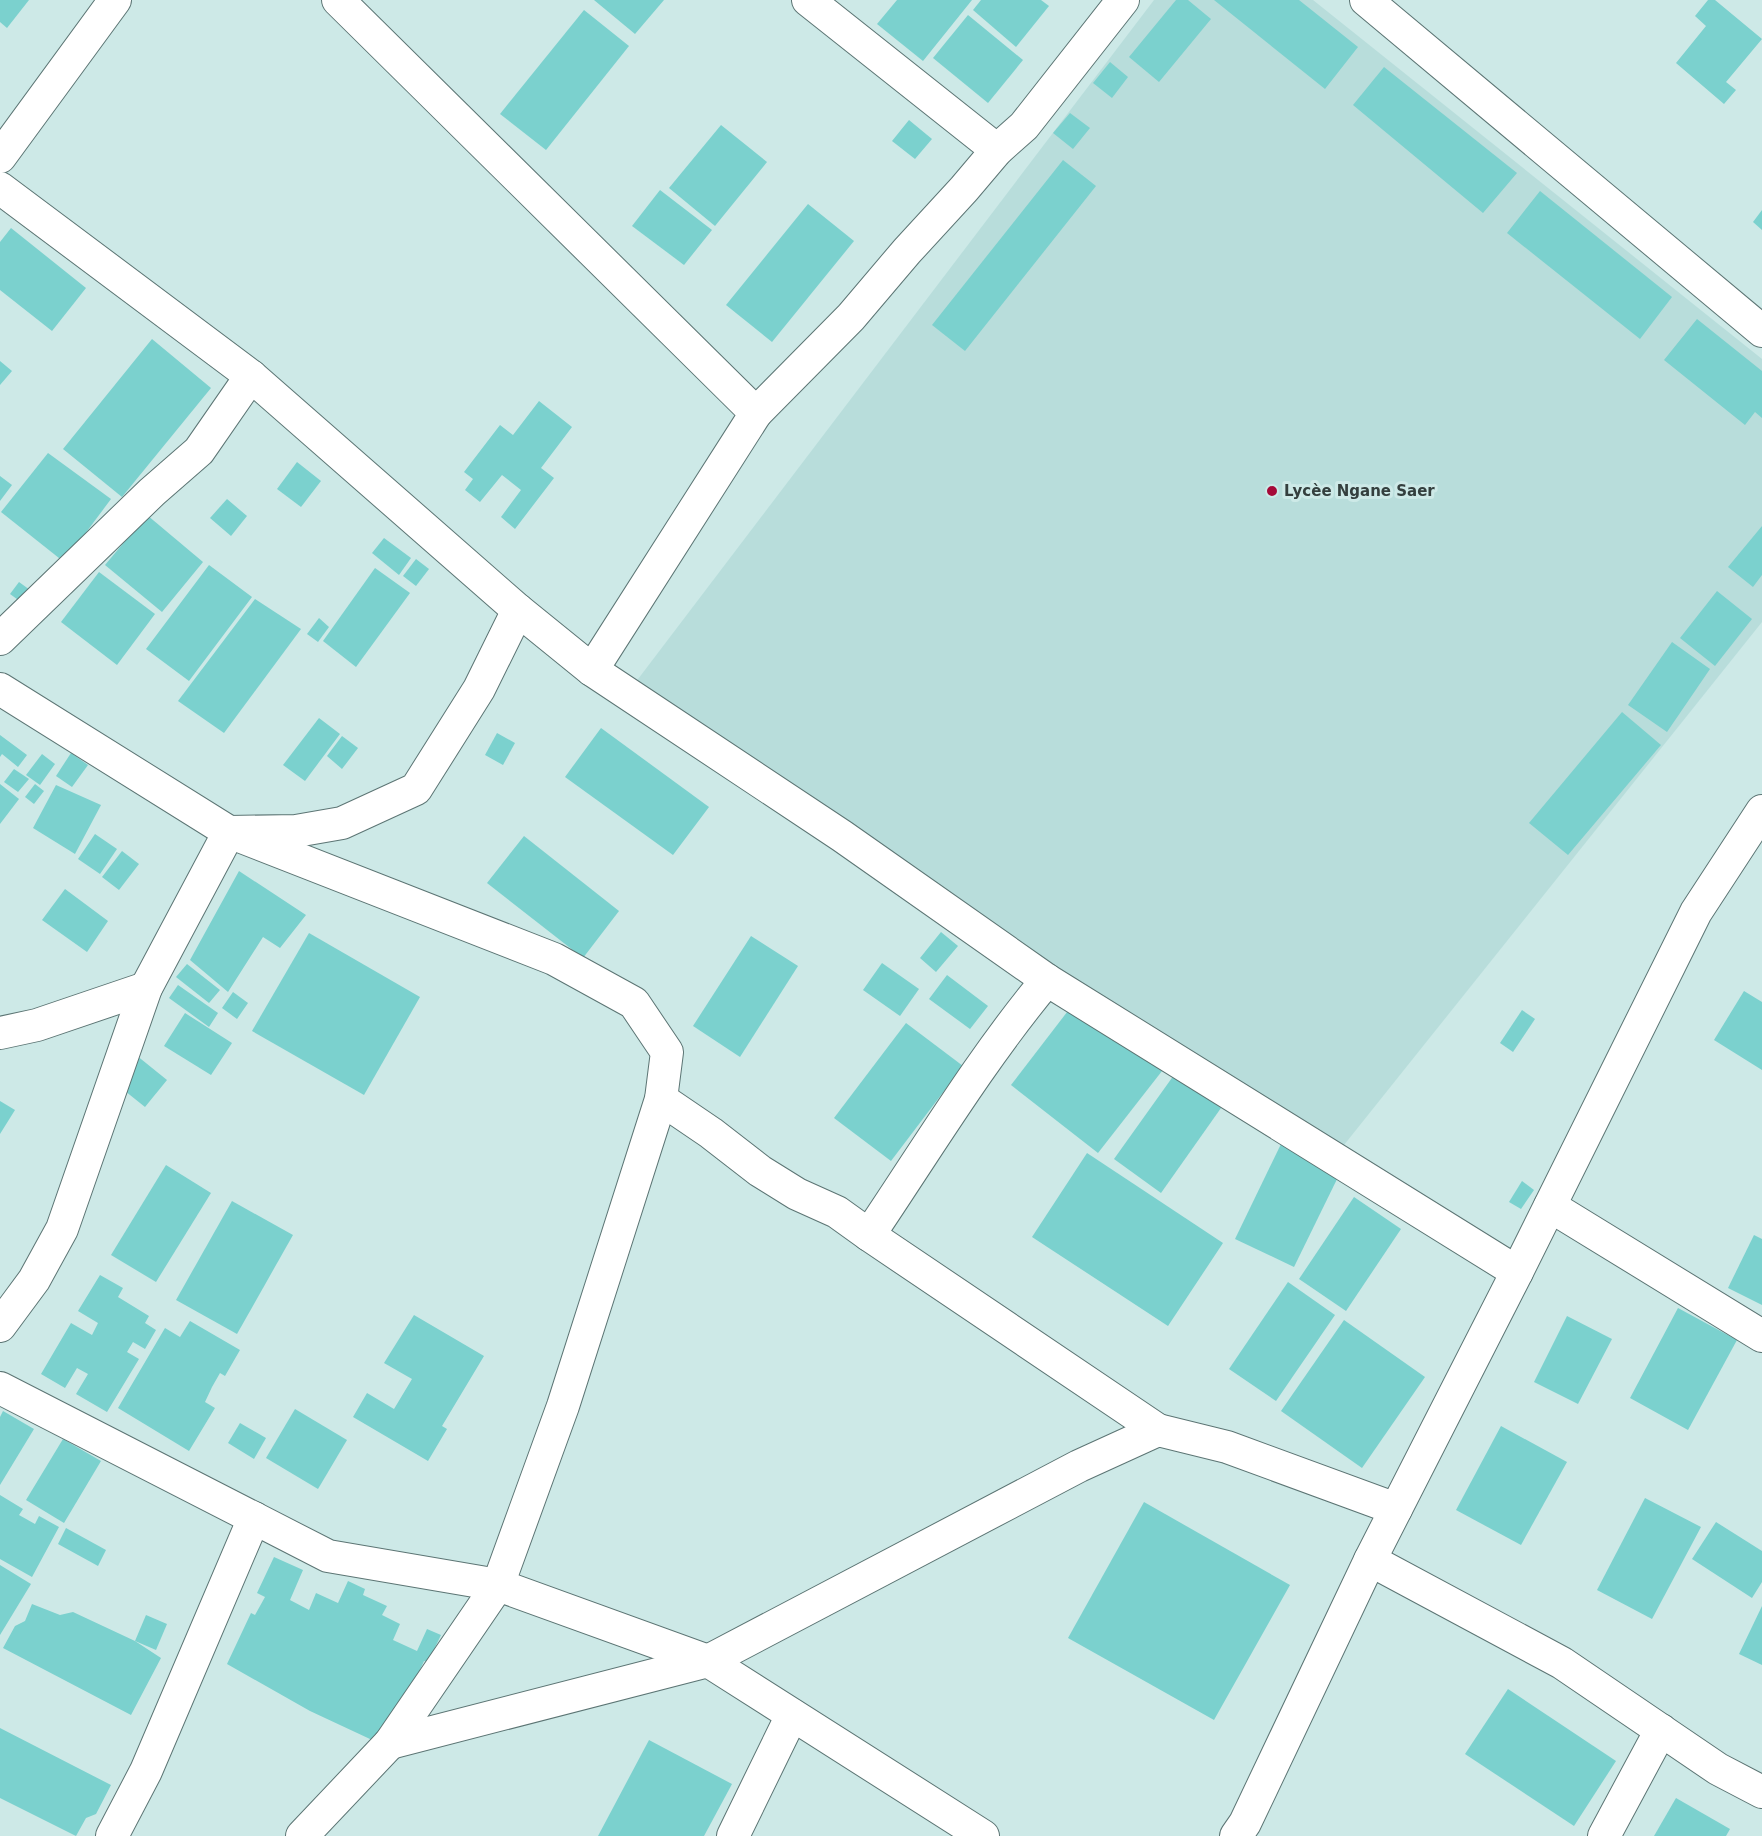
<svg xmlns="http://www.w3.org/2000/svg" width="1762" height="1836" font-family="'DejaVu Sans',sans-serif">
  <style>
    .built { fill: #b8dddb }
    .building { fill: #7bd1ce }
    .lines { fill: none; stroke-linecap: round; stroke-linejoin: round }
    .minor-casing { stroke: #5c7574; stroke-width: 34 }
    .minor { stroke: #fff; stroke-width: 32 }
    .poi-dot { fill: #a50938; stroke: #cde9e7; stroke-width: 2 }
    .labels { text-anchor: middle; stroke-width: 6; stroke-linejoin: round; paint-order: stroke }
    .poi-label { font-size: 15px; font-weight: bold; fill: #343f3e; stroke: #cde9e7; text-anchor: start }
  </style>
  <rect width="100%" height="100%" fill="#cde9e7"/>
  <path class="built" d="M1154 0H1313L1762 359V622L1336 1155 632 687Z"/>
  <g class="building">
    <path d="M0 0H29L7 28 0 22Z"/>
    <path d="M594 0H664L635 34Z"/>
    <path d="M897 0H972L923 61 877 24Z"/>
    <path d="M981 0H1041L1049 6 1016 47 973 10Z"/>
    <path d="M1176 0H1188L1211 19 1159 82 1129 57Z"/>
    <path d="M1214 0H1299L1358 47 1325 89Z"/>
    <path d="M1708 0H1715L1762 39 1726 82 1736 90 1724 104 1676 63 1706 26 1695 16Z"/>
    <path d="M584 10 629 46 546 150 500 114Z"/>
    <path d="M968 15 1023 60 988 103 933 58Z"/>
    <path d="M1110 62 1128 77 1112 98 1093 83Z"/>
    <path d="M1384 67 1517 173 1483 213 1353 105Z"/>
    <path d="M1070 113 1090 128 1073 149 1053 133Z"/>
    <path d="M909 120 932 139 915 159 892 141Z"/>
    <path d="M721 125 767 162 715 226 669 188Z"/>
    <path d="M1063 160 1096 186 965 351 932 325Z"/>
    <path d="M660 190 712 230 684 265 632 226Z"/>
    <path d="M1540 191 1672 297 1640 339 1507 233Z"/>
    <path d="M808 204 854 241 772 342 726 305Z"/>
    <path d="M1762 210V230L1753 222Z"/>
    <path d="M11 228 86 288 52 331 0 290V242Z"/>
    <path d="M1697 319 1762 371V418L1755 412 1745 425 1664 360Z"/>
    <path d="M152 339 211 388 122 497 63 449Z"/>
    <path d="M0 361 12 371 0 385Z"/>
    <path d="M539 401 572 427 541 468 554 478 515 529 501 517 521 490 502 475 480 502 465 490 473 479 464 472 500 425 513 435Z"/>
    <path d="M48 453 111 499 64 562 1 512Z"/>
    <path d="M297 462 321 481 301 507 277 489Z"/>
    <path d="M0 476 12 485 0 501Z"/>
    <path d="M227 499 247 516 231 536 210 518Z"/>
    <path d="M147 515 203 562 162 612 105 565Z"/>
    <path d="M1762 526V575L1753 587 1728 567Z"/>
    <path d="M384 538 411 558 399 575 372 553Z"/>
    <path d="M416 559 429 569 416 586 403 576Z"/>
    <path d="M209 565 252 597 189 681 146 649Z"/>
    <path d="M375 568 410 593 356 667 323 641Z"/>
    <path d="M99 572 155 614 117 665 61 622Z"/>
    <path d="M19 582 30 590 21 602 10 594Z"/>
    <path d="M1717 591 1752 619 1715 666 1680 638Z"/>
    <path d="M255 599 301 629 224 733 178 701Z"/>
    <path d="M319 618 329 627 318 642 307 634Z"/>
    <path d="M1672 642 1710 669 1667 732 1628 705Z"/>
    <path d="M1622 712 1661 745 1568 855 1529 823Z"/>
    <path d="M319 718 340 734 305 781 283 765Z"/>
    <path d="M601 728 709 807 673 855 565 777Z"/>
    <path d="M497 733 515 743 503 765 485 755Z"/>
    <path d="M0 735 27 755 18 767 2 754 0 757Z"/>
    <path d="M342 736 358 748 342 769 327 756Z"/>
    <path d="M71 753 88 765 72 787 56 776Z"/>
    <path d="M42 754 55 764 40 785 26 775Z"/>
    <path d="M14 769 29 779 18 792 4 782Z"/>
    <path d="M0 784 19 799 0 824Z"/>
    <path d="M35 784 44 791 34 804 25 797Z"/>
    <path d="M56 785 101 805 75 854 33 828Z"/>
    <path d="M95 834 117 849 100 874 78 859Z"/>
    <path d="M524 836 619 911 583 958 487 883Z"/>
    <path d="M122 851 139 864 119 890 102 877Z"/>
    <path d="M239 871 306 915 280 948 263 937 228 992 190 960Z"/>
    <path d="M65 889 108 921 87 952 42 920Z"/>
    <path d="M941 932 958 946 936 972 920 958Z"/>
    <path d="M309 933 420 997 364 1095 252 1031Z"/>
    <path d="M751 936 798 966 740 1057 693 1026Z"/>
    <path d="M882 963 919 989 900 1016 863 990Z"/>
    <path d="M187 964 220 990 209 1003 176 977Z"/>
    <path d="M947 975 988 1006 970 1029 929 999Z"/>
    <path d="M178 985 218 1013 209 1027 169 998Z"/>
    <path d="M1744 991 1762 1002V1070L1714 1040Z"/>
    <path d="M233 992 248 1003 237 1019 222 1008Z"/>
    <path d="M1074 1003 1162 1071 1098 1153 1011 1085Z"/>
    <path d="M1522 1010 1535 1019 1513 1052 1500 1043Z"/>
    <path d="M185 1013 232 1043 211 1075 164 1046Z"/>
    <path d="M906 1023 963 1066 891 1161 834 1118Z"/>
    <path d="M136 1055 167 1080 145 1107 115 1083Z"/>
    <path d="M1174 1075 1221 1108 1161 1193 1114 1159Z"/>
    <path d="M0 1101 15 1110 0 1134Z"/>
    <path d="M1281 1144 1340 1173 1294 1267 1235 1239Z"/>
    <path d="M1087 1153 1223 1243 1168 1326 1032 1237Z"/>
    <path d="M166 1165 211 1193 156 1282 111 1255Z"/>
    <path d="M1522 1181 1534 1190 1521 1209 1509 1202Z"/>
    <path d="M1354 1197 1401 1229 1346 1311 1299 1279Z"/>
    <path d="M232 1201 293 1235 237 1334 176 1300Z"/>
    <path d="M1754 1235 1762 1239V1305L1728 1288Z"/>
    <path d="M100 1275 123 1288 118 1297 149 1316 145 1323 156 1330 145 1349 133 1342 127 1352 139 1359 107 1412 76 1394 88 1374 77 1368 65 1388 41 1374 71 1323 92 1335 98 1323 78 1311Z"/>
    <path d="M1288 1282 1335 1315 1276 1401 1229 1369Z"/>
    <path d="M1678 1308 1737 1340 1688 1430 1630 1398Z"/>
    <path d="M414 1315 484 1356 442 1426 447 1429 428 1461 353 1417 367 1393 394 1409 412 1379 384 1363Z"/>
    <path d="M1567 1316 1612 1339 1578 1404 1534 1382Z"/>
    <path d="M1344 1320 1425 1377 1362 1468 1281 1411Z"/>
    <path d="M190 1321 240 1350 225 1376 220 1373 212 1387 205 1402 215 1408 189 1451 118 1408 165 1328 180 1337Z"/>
    <path d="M295 1409 347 1440 318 1489 266 1458Z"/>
    <path d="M3 1411 34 1429 0 1485V1417Z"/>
    <path d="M240 1423 266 1438 254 1459 228 1443Z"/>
    <path d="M1501 1426 1567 1462 1521 1545 1456 1510Z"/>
    <path d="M63 1439 101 1461 64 1523 26 1500Z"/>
    <path d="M0 1495 23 1509 19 1515 35 1524 39 1516 59 1527 32 1577 0 1559Z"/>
    <path d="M1645 1498 1701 1527 1652 1619 1597 1590Z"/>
    <path d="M1144 1502 1290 1585 1214 1720 1068 1638Z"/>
    <path d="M1716 1522 1762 1551V1582L1752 1598 1692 1559Z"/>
    <path d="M66 1528 106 1550 98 1566 58 1544Z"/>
    <path d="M274 1557 303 1570 290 1600 309 1610 316 1593 338 1603 348 1581 365 1589 363 1595 387 1606 382 1615 400 1624 393 1640 417 1651 427 1629 441 1635 428 1662 424 1661 385 1746 310 1711 227 1664 251 1613 255 1615 265 1597 257 1593Z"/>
    <path d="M0 1565 31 1584 0 1635Z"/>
    <path d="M32 1604 60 1615 73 1612 135 1641 161 1658 131 1715 3 1648 15 1626 25 1621Z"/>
    <path d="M1762 1606V1665L1739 1654Z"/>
    <path d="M146 1615 167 1624 156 1650 135 1641Z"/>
    <path d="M1508 1689 1616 1761 1574 1826 1465 1754Z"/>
    <path d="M0 1728 111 1785 96 1814 86 1818 76 1836 0 1798Z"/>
    <path d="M649 1740 732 1784 704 1836H598Z"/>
    <path d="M1676 1798 1730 1829 1726 1836H1654Z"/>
  </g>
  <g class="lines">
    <defs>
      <g id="minor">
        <path d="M338 0 756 413 592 670"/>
        <path d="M808 0 997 150"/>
        <path d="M1366 0 1762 331"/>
        <path d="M0 157 115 0"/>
        <path d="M0 188 251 376 518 610"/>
        <path d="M756 413 851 317 907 251 964 189 997 150 1024 126 1123 0"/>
        <path d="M0 639 152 492 199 451 251 376"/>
        <path d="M0 689 229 832 554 959 634 1003 667 1052 661 1099 563 1406 498 1585 390 1743 302 1836"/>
        <path d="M0 1033 37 1025 146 988"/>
        <path d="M661 1099 711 1133 760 1171 797 1194 837 1212 869 1235C927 1149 981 1059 1047 980"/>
        <path d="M1550 1206 1762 1336"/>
        <path d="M869 1235 1158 1430"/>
        <path d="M0 1326 34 1280 62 1229 146 988 229 832 296 831 342 823 416 789 479 689 518 610 592 670 842 836 1047 980 1517 1272"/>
        <path d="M0 1388 328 1556 498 1585 708 1661 983 1836"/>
        <path d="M1370 1560 1562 1663 1718 1769 1762 1792"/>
        <path d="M390 1743 708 1661 1079 1466 1158 1430 1227 1447 1396 1509"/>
        <path d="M112 1836 146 1771 254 1518"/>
        <path d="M733 1836 792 1715"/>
        <path d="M1236 1836 1245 1823 1370 1560 1517 1272 1696 912 1762 811"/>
        <path d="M1604 1836 1661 1730"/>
      </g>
    </defs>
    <use href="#minor" class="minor-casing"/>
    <use href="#minor" class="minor"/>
  </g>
  <circle class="poi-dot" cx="1272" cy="491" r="6"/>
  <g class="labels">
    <g class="poi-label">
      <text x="1284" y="496">Lycèe Ngane Saer</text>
    </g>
  </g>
</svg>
